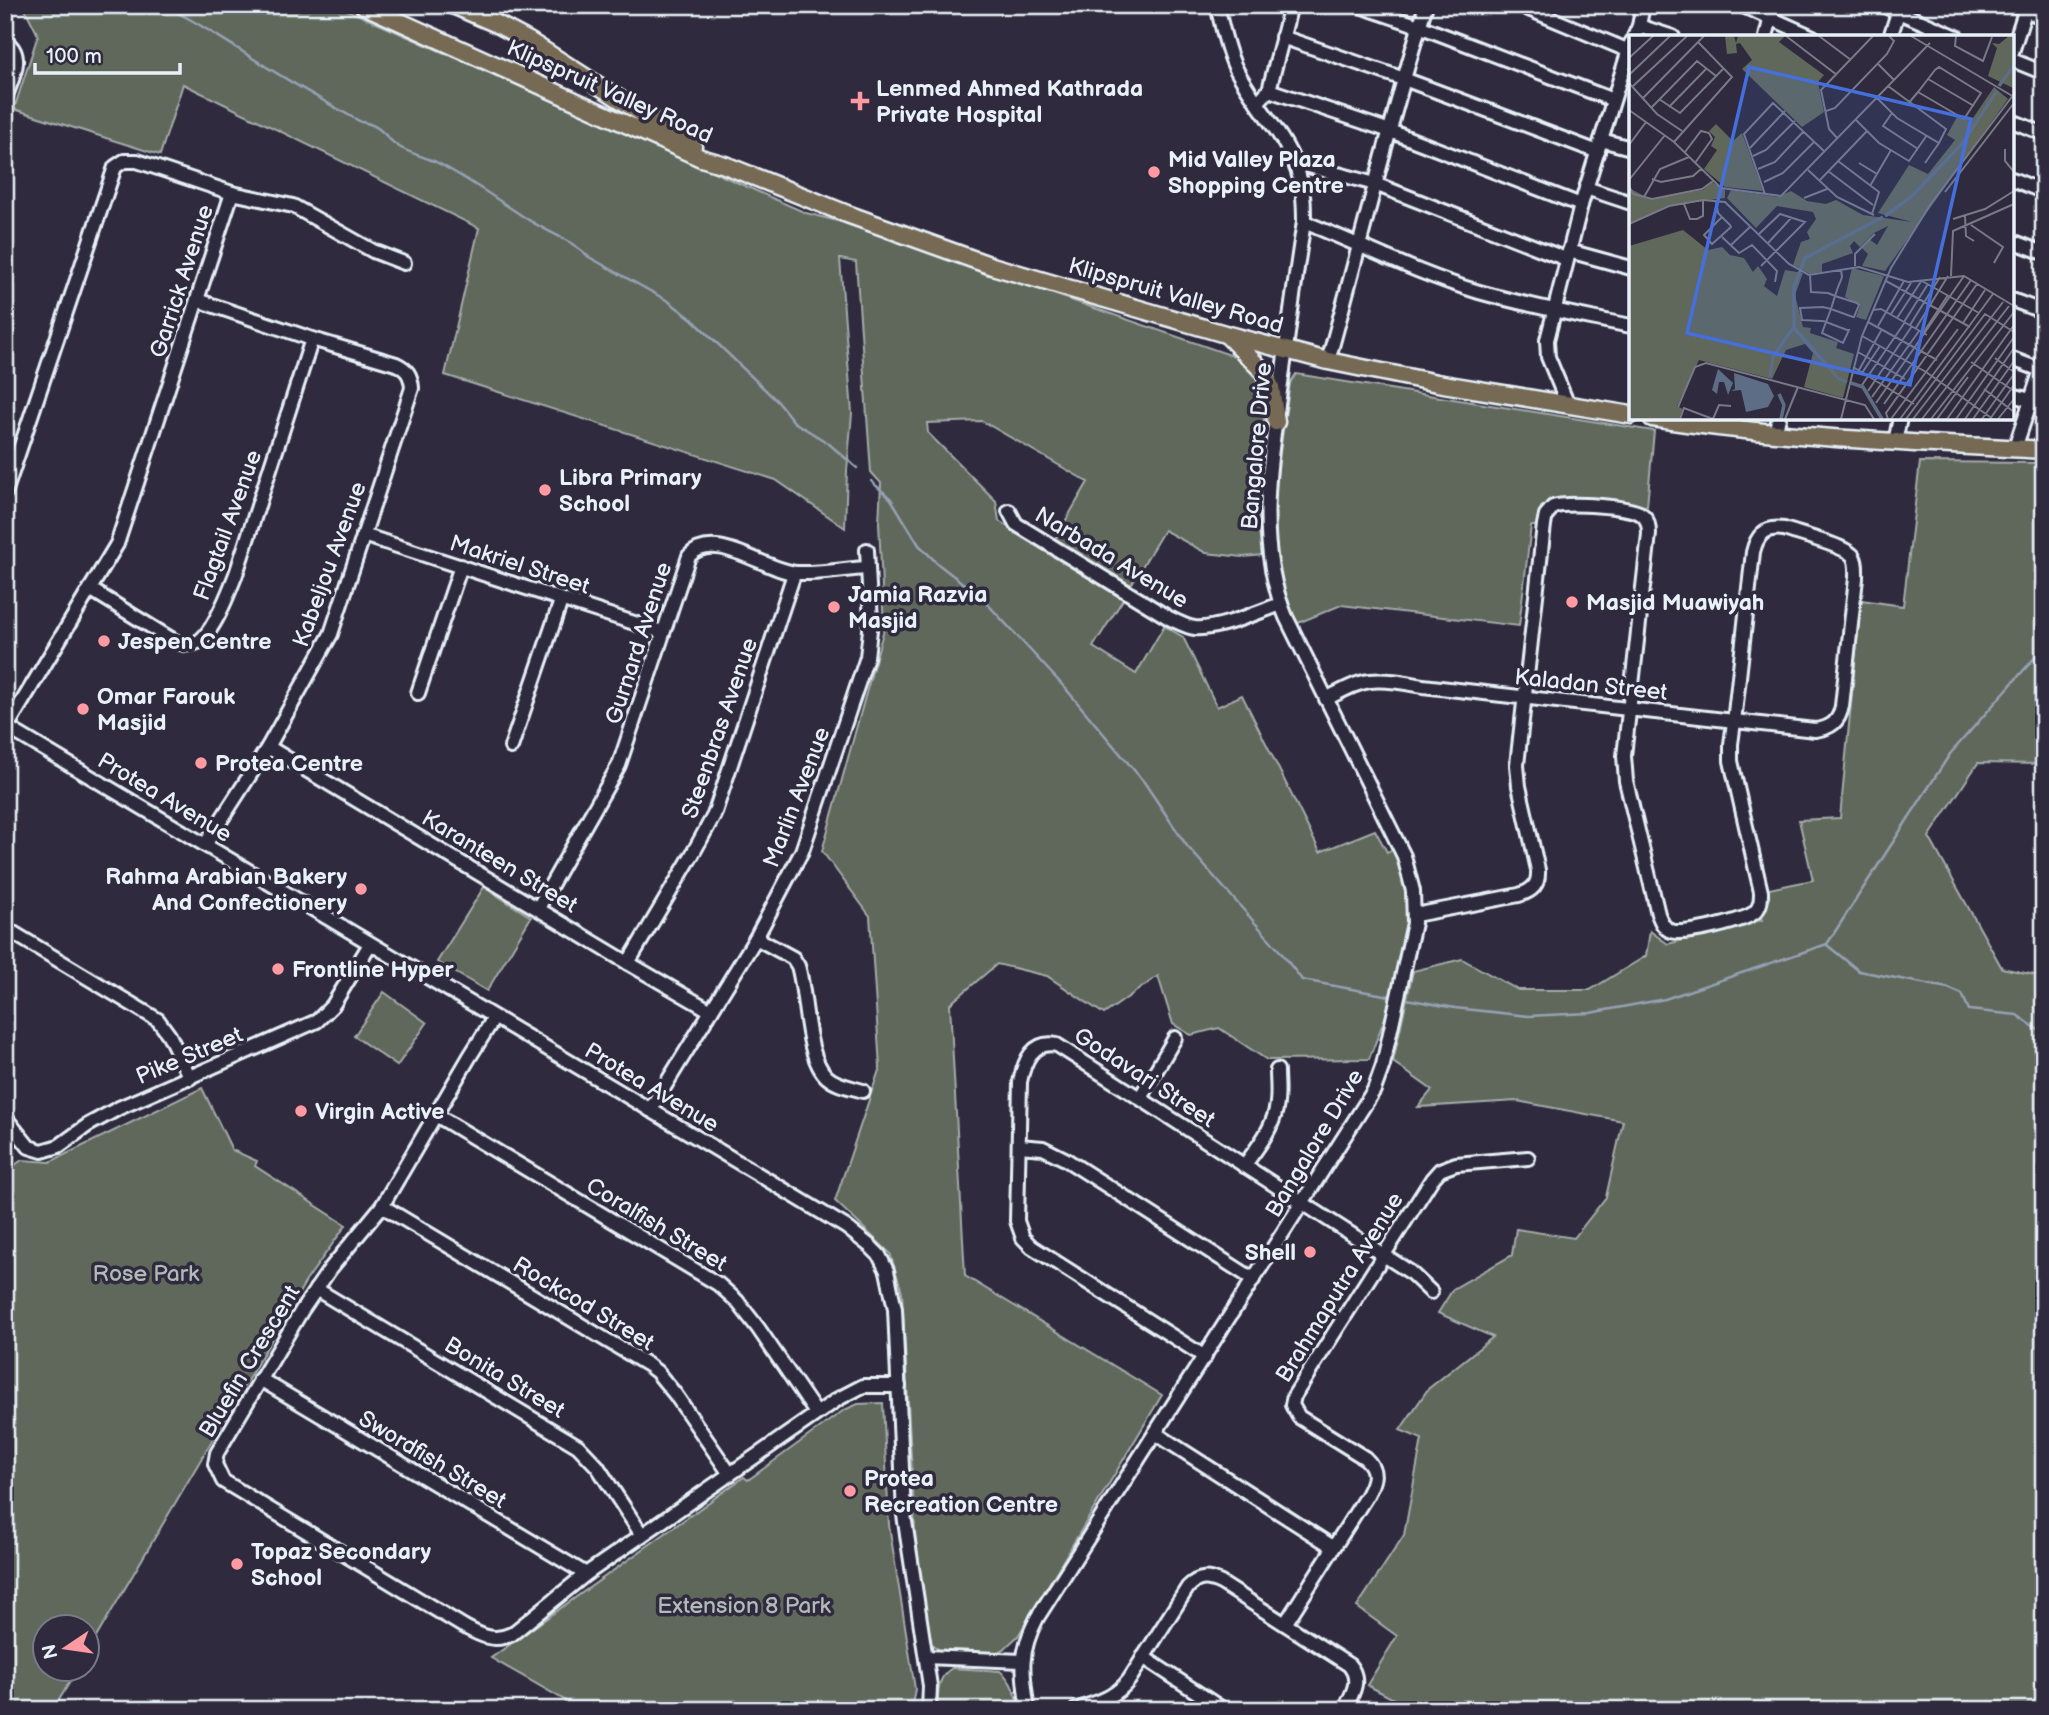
<svg xmlns="http://www.w3.org/2000/svg" width="2049" height="1715" font-family="'Balsamiq Sans',sans-serif">
  <style>
    .green { fill: #60675b; stroke: #a4acaa; stroke-width: 2 }
    .lines { fill: none; stroke-linecap: round; stroke-linejoin: round }
    .stream { stroke: #95a2b4; stroke-width: 2.5 }
    .minor-casing { stroke: #e8f1f8; stroke-width: 18 }
    .major-casing { stroke: #e8f1f8; stroke-width: 21 }
    .minor { stroke: #2f2a3d; stroke-width: 12 }
    .major { stroke: #766a54; stroke-width: 16 }
    .poi-dot { fill: #ff9aa2; stroke: #2f2a3d; stroke-width: 2.5 }
    .labels { text-anchor: middle; stroke-width: 7; stroke-linejoin: round; paint-order: stroke }
    .poi-label { font-size: 23px; font-weight: bold; fill: #e8f1f8; stroke: #2f2a3d; text-anchor: start }
    .street-label { font-size: 23px; fill: #e8f1f8; stroke: #2f2a3d }
    .park-label { font-size: 23px; fill: #b2bab9; stroke: #2f2a3d }
    .inset-river { fill: none; stroke: #5e6d86; stroke-width: 3.5 }
    .inset-road { fill: none; stroke: #797a88; stroke-width: 2 }
    .view { fill: #466fde; fill-opacity: 0.15; stroke: #466fde; stroke-width: 3.5 }
    .inset-edge { fill: none; stroke: #e8f1f8; stroke-width: 3.5 }
  </style>
  <rect width="100%" height="100%" fill="#2f2a3d"/>
  <filter id="ink" filterUnits="userSpaceOnUse"><feTurbulence type="fractalNoise" baseFrequency=".0143" numOctaves="2"/><feDisplacementMap in="SourceGraphic" scale="14" xChannelSelector="R" yChannelSelector="G"/><feConvolveMatrix kernelMatrix="1 2 1 2 8 2 1 2 1" color-interpolation-filters="sRGB"/></filter>
  <g filter="url(#ink)">
    <g class="green">
      <path d="M23 5H336L806 213 853 225 1248 361 1262 375 1266 397 1256 511 1263 555 1243 557 1206 553 1164 530 1131 585 1052 544 1088 482 982 421 927 423 928 433 996 501 999 521 1124 598 1093 647 1136 674 1164 626 1183 637 1217 707 1242 695 1320 852 1375 830 1387 852 1394 849 1403 873 1407 895 1409 918 1386 1015 1369 1059 1267 1060 1219 1028 1191 1035 1173 1024 1158 976 1104 1014 1047 976 997 964 950 1004 965 1276 1162 1395 1018 1636 1004 1649 995 1653 946 1652C936 1650 932 1645 927 1636L916 1548 902 1292 890 1253 835 1201 880 1067 870 916 822 851 884 629 879 523 881 483 871 472 856 262 840 259 852 413 847 471 845 528 776 480 445 375 479 228 183 84 160 155 14 109 38 35Z"/>
      <path d="M1296 374 1654 431 1647 506 1557 501 1541 507 1539 526H1531L1519 626 1341 605 1296 624C1283 589 1272 550 1274 512 1276 469 1284 426 1290 383Z"/>
      <path d="M1920 462 2044 463V764L1978 763 1929 837 2002 968 2044 977V1710H1403L1405 1705 1367 1685 1397 1636 1357 1607 1404 1535 1422 1439 1400 1430 1428 1389 1493 1337 1438 1313 1453 1289 1512 1255 1516 1229 1574 1238 1606 1197 1623 1121 1517 1101 1418 1107 1432 1090 1393 1062 1413 971 1462 959 1518 990H1590L1646 956 1650 931 1668 944 1762 920 1769 889 1813 880 1799 820 1840 818 1861 600 1903 606Z"/>
      <path d="M484 887 531 917 487 991 437 962Z"/>
      <path d="M384 992 427 1023 397 1066 354 1036Z"/>
      <path d="M202 1088 232 1150 257 1161 255 1166 346 1225 306 1281 88 1651V1628H46V1670H77L53 1710H5V1172L22 1160 50 1162Z"/>
      <path d="M883 1403 889 1525 915 1689 911 1710H561L566 1701 491 1658 744 1477 748 1480 844 1410 858 1404Z"/>
      <path d="M952 1668 1000 1671C1012 1680 1016 1695 1019 1710H937C939 1693 936 1678 952 1668Z"/>
    </g>
    <g class="lines">
      <g class="stream">
        <path d="M160 5C189 16 213 34 240 50 279 76 320 99 361 122 384 125 385 140 401 148 412 154 425 157 436 162 467 178 495 198 524 217 544 231 571 239 589 257L668 301 692 319 778 402 794 422 828 443 857 468"/>
        <path d="M871 481 891 499 919 545 938 564 981 597 1066 689 1144 782 1187 846 1279 950 1302 980 1395 997"/>
        <path d="M1827 945 1859 971 1948 988 1962 994 1969 1010 2017 1015 2044 1034"/>
        <path d="M1401 998 1455 1008 1528 1016 1590 1013 1665 999 1827 944 1950 754 2044 647"/>
      </g>
      <defs>
        <g id="minor">
          <path d="M1357 5 1419 26 1613 100"/>
          <path d="M1519 5 1627 50"/>
          <path d="M1741 5 1813 37"/>
          <path d="M1882 5 1957 37"/>
          <path d="M2014 5 2044 18"/>
          <path d="M1639 26 1673 37"/>
          <path d="M1282 37 1404 79 1598 152"/>
          <path d="M1634 37 1639 26 1643 5"/>
          <path d="M1766 37 1774 5"/>
          <path d="M1890 37 1900 7"/>
          <path d="M5 41C26 55 12 79 5 98"/>
          <path d="M2012 52 2027 5"/>
          <path d="M2012 60 2044 73"/>
          <path d="M1269 90 1291 5"/>
          <path d="M1257 103 1269 90 1390 131 1581 205"/>
          <path d="M2012 121 2044 134"/>
          <path d="M1601 140 1631 148"/>
          <path d="M1294 162 1375 184 1566 259"/>
          <path d="M2012 179 2044 192"/>
          <path d="M1586 188 1631 203"/>
          <path d="M232 193 293 206 373 251 404 263"/>
          <path d="M1304 222C1361 245 1418 274 1479 292 1529 306 1580 316 1631 326"/>
          <path d="M2012 241 2044 253"/>
          <path d="M1569 251 1631 268"/>
          <path d="M197 300 312 339 396 364C407 369 411 375 412 388L331 634 268 747 205 845"/>
          <path d="M2012 300 2044 312"/>
          <path d="M2012 359 2041 370"/>
          <path d="M1328 361C1361 243 1389 123 1426 5"/>
          <path d="M2012 395 2030 400"/>
          <path d="M1568 405 1548 357 1547 340 1581 205 1631 43"/>
          <path d="M1775 432 1779 418"/>
          <path d="M1895 442 1900 418"/>
          <path d="M2015 448 2044 361"/>
          <path d="M5 493 115 167 124 161H137L232 193 117 544 7 727"/>
          <path d="M1009 511 1016 524 1169 618C1178 622 1186 627 1195 628 1218 630 1258 612 1281 604"/>
          <path d="M363 535 662 632"/>
          <path d="M90 589 176 642C184 644 190 646 198 642 214 632 229 592 236 574L312 339"/>
          <path d="M418 693 461 566"/>
          <path d="M1326 699C1340 692 1354 683 1370 681 1387 679 1406 683 1423 686 1450 689 1476 692 1502 695 1607 707 1711 719 1815 730 1831 728 1839 722 1842 706L1856 578C1856 571 1857 562 1853 556 1846 546 1798 534 1784 529 1765 526 1757 535 1753 552L1734 722 1731 744V761L1761 892C1761 899 1761 906 1755 912 1746 921 1683 936 1671 931 1663 928 1661 921 1658 914L1626 781 1624 756 1649 534C1649 526 1648 518 1641 514 1630 506 1566 502 1553 507L1546 515 1544 525 1517 765 1519 786 1538 870C1539 885 1532 891 1519 895L1415 915"/>
          <path d="M5 726 701 1140 846 1227 870 1246 879 1255 887 1271 895 1309 904 1515 930 1686 929 1710"/>
          <path d="M268 747 628 963 711 1011"/>
          <path d="M511 747 561 601"/>
          <path d="M538 908 619 765 689 556C716 528 766 572 797 573 820 574 845 569 868 568"/>
          <path d="M5 928 158 1020 169 1035 190 1078"/>
          <path d="M756 938 793 958 798 966C807 995 805 1057 827 1077 837 1086 851 1087 863 1091"/>
          <path d="M628 963 692 855 714 815 794 574"/>
          <path d="M494 1018 470 1056 382 1206 330 1269 302 1310 217 1453 215 1464 223 1481 463 1626C480 1635 493 1643 512 1634L586 1574 838 1399 863 1386H899"/>
          <path d="M1140 1098 1175 1038"/>
          <path d="M650 1110 756 938 802 851 867 657 871 621 867 550"/>
          <path d="M436 1115 718 1284 737 1301 758 1328 816 1413"/>
          <path d="M5 1117 29 1147 42 1151 59 1146 88 1125 119 1108 317 1021 333 1005 370 944"/>
          <path d="M1019 1146 1043 1148 1065 1159 1253 1279"/>
          <path d="M1244 1166C1256 1149 1272 1130 1276 1109 1279 1096 1277 1083 1277 1070"/>
          <path d="M382 1206 648 1365 657 1372 675 1394 730 1474"/>
          <path d="M316 1289 578 1446 597 1466 642 1535"/>
          <path d="M1205 1357 1032 1247 1023 1238 1017 1221 1020 1082C1024 1062 1032 1040 1057 1045L1410 1272 1431 1292"/>
          <path d="M260 1379 586 1574"/>
          <path d="M1155 1433 1333 1547"/>
          <path d="M1285 1624 1367 1495C1375 1480 1378 1470 1365 1458L1299 1417 1292 1405 1294 1396 1432 1179 1440 1170 1456 1164 1528 1158"/>
          <path d="M926 1657 1022 1661"/>
          <path d="M1143 1657 1224 1710"/>
          <path d="M1028 1710C1022 1671 1019 1653 1037 1618L1374 1090 1383 1065 1414 923 1413 891 1404 856 1286 617C1253 539 1272 450 1283 370 1290 320 1296 271 1304 222 1304 207 1304 193 1300 179 1289 137 1254 106 1235 67 1226 48 1222 26 1217 5"/>
          <path d="M1076 1710C1097 1702 1114 1699 1129 1680L1188 1587C1199 1576 1208 1577 1221 1583L1349 1665C1362 1680 1352 1695 1344 1710"/>
        </g>
        <g id="major">
          <path d="M363 5 701 158 725 165 847 214 992 266 1225 334 1328 361 1437 383 1631 415"/>
          <path d="M453 5 497 24 529 41 693 146"/>
          <path d="M1228 336 1264 372 1271 387 1276 422"/>
          <path d="M1652 418C1781 438 1913 443 2044 450"/>
        </g>
      </defs>
      <use href="#minor" class="minor-casing"/>
      <use href="#major" class="major-casing"/>
      <use href="#minor" class="minor"/>
      <use href="#major" class="major"/>
    </g>
  </g>
  <g class="poi-dot">
    <path d="M856.5 90.5h7v7h7v7h-7v7h-7v-7h-7v-7h7z"/>
    <circle cx="1154" cy="172" r="7"/>
    <circle cx="545" cy="490" r="7"/>
    <circle cx="1572" cy="602" r="7"/>
    <circle cx="834" cy="607" r="7"/>
    <circle cx="104" cy="641" r="7"/>
    <circle cx="83" cy="709" r="7"/>
    <circle cx="201" cy="763" r="7"/>
    <circle cx="361" cy="889" r="7"/>
    <circle cx="278" cy="969" r="7"/>
    <circle cx="301" cy="1111" r="7"/>
    <circle cx="1310" cy="1252" r="7"/>
    <circle cx="850" cy="1491" r="7"/>
    <circle cx="237" cy="1564" r="7"/>
  </g>
  <g class="labels">
    <g class="poi-label">
      <text x="876" y="96">Lenmed Ahmed Kathrada<tspan x="876" dy="26">Private Hospital</tspan></text>
      <text x="1168" y="167">Mid Valley Plaza<tspan x="1168" dy="26">Shopping Centre</tspan></text>
      <text x="559" y="485">Libra Primary<tspan x="559" dy="26">School</tspan></text>
      <text x="848" y="602">Jamia Razvia<tspan x="848" dy="26">Masjid</tspan></text>
      <text x="1586" y="610">Masjid Muawiyah</text>
      <text x="118" y="649">Jespen Centre</text>
      <text x="97" y="704">Omar Farouk<tspan x="97" dy="26">Masjid</tspan></text>
      <text x="215" y="771">Protea Centre</text>
      <text x="347" y="884" text-anchor="end">Rahma Arabian Bakery<tspan x="347" dy="26">And Confectionery</tspan></text>
      <text x="292" y="977">Frontline Hyper</text>
      <text x="315" y="1119">Virgin Active</text>
      <text x="1296" y="1260" text-anchor="end">Shell</text>
      <text x="864" y="1486">Protea<tspan x="864" dy="26">Recreation Centre</tspan></text>
      <text x="251" y="1559">Topaz Secondary<tspan x="251" dy="26">School</tspan></text>
    </g>
    <g class="street-label">
      <text transform="translate(610 91) rotate(24)" y="8">Klipspruit Valley Road</text>
      <text transform="translate(181 281) rotate(-72)" y="8">Garrick Avenue</text>
      <text transform="translate(1176 295) rotate(16)" y="8">Klipspruit Valley Road</text>
      <text transform="translate(1256 446) rotate(-85)" y="8">Bangalore Drive</text>
      <text transform="translate(227 525) rotate(-70)" y="8">Flagtail Avenue</text>
      <text transform="translate(1112 557) rotate(31)" y="8">Narbada Avenue</text>
      <text transform="translate(329 564) rotate(-70)" y="8">Kabeljou Avenue</text>
      <text transform="translate(520 564) rotate(18)" y="8">Makriel Street</text>
      <text transform="translate(638 643) rotate(-72)" y="8">Gurnard Avenue</text>
      <text transform="translate(1591 684) rotate(6)" y="8">Kaladan Street</text>
      <text transform="translate(719 728) rotate(-71)" y="8">Steenbras Avenue</text>
      <text transform="translate(165 797) rotate(31)" y="8">Protea Avenue</text>
      <text transform="translate(796 797) rotate(-69)" y="8">Marlin Avenue</text>
      <text transform="translate(500 861) rotate(31)" y="8">Karanteen Street</text>
      <text transform="translate(189 1055) rotate(-23)" y="8">Pike Street</text>
      <text transform="translate(1145 1077) rotate(33)" y="8">Godavari Street</text>
      <text transform="translate(652 1087) rotate(31)" y="8">Protea Avenue</text>
      <text transform="translate(1314 1143) rotate(-59)" y="8">Bangalore Drive</text>
      <text transform="translate(657 1224) rotate(31)" y="8">Coralfish Street</text>
      <text transform="translate(1339 1287) rotate(-58)" y="8">Brahmaputra Avenue</text>
      <text transform="translate(584 1303) rotate(31)" y="8">Rockcod Street</text>
      <text transform="translate(249 1361) rotate(-59)" y="8">Bluefin Crescent</text>
      <text transform="translate(505 1377) rotate(31)" y="8">Bonita Street</text>
      <text transform="translate(433 1459) rotate(31)" y="8">Swordfish Street</text>
    </g>
    <g class="park-label">
      <text x="146" y="1281">Rose Park</text>
      <text x="744" y="1613">Extension 8 Park</text>
    </g>
  </g>
  <g transform="translate(1629 35)">
    <rect width="385" height="385" fill="#2f2a3d"/>
    <path d="M96 1H105L107 8 109 1H156L150 7 195 40 189 47 195 77 173 92 113 34 123 25 111 8 107 9 108 18 98 19ZM380 1H385L384 53 359 41 368 13 363 8 370 9ZM365 52 379 64 256 236 233 231 239 219 233 213 240 204 248 210 259 191 245 198 231 212 225 206 221 211 224 218 193 229V237L181 239 164 230 172 207 181 204 178 197 187 184 184 177 148 171 127 193 98 163 102 155 148 162 162 156 178 166 197 169 207 165 234 180 283 187 249 178 280 130 299 139 326 105 318 100 328 82 342 86ZM87 89 104 106 113 98 134 156 96 152 75 134 88 115 82 111 86 102 80 96ZM83 147 96 155V163L38 171 0 189V153L21 164 74 155ZM54 195 79 215 93 212 101 220 115 223 124 237 129 231 138 244 135 251 148 261 156 235 174 238 166 260 174 292 182 293 181 298 209 307 207 313 225 319 214 363 175 352 184 318 176 309 157 315 143 344 70 325 48 371 54 374 50 384H0V211ZM223 233 255 241 237 285 227 282 231 271 216 262Z" fill="#60675b"/>
    <path d="M89 334 104 348 99 360 95 347H90L88 359 83 355ZM105 338 139 349 145 361 139 372 117 377 112 355 102 356 106 354Z" fill="#5e6d86"/>
    <path class="inset-river" d="M370 51 385 30M256 181 283 161 333 109 368 56M141 342 144 322 164 293M218 347 209 343 165 293V252L176 223 254 182M222 348 234 352 253 384M150 359 155 370 152 384"/>
    <path class="inset-road" d="M157 1 208 40M190 1 222 25M282 1 385 62M327 1 326 11 354 26 363 2M0 23 24 1M249 29 265 45M0 40 41 1M299 44 345 71M0 48 28 79 53 96M3 52 58 1M248 63 268 83 310 108 317 94 259 51M13 64 75 1M30 64 51 78 95 33M278 70 289 57 299 44 306 35 310 32 352 58 335 84 289 57M40 72 78 33M22 73 68 26 87 41M0 75 45 107 92 153 152 161 301 8M197 76 206 73 258 19 265 6 260 1M263 78 254 91 289 114M227 85 250 108 280 126 298 100M209 104 200 94 192 55 244 1M45 107 103 42 69 7M0 110 17 87M121 113 156 76M376 114V126L385 137M56 117 72 96 80 98 83 104 66 128M124 121 137 115 166 86M209 126 250 157 243 179M230 128 248 139M296 128 310 108M129 134 146 127 174 97M179 135 208 162 245 180M199 136 244 170M23 144 32 147 64 141 72 134M0 145 36 100M190 146 238 96M135 147 154 138 185 107M0 151 4 159 23 164 73 154 84 146M241 151 262 115M316 157 385 68M136 159 115 99 144 68 196 117M15 162 31 134 60 122M175 163 198 154M87 166 89 178 101 190 102 192 83 209 75 200 93 182M55 169 61 184H68L74 181V165M336 181 337 201 345 206M324 184 356 174 385 156M0 189 40 171 74 165 96 167 160 229 180 240 230 232 279 247 335 241 385 271M342 190 374 212 365 228M130 199 151 179 176 187 132 231M93 202 110 218 123 210 148 236 146 247M139 208 163 182M102 210 122 191M226 231V219L246 199M181 240 182 257 199 258 206 261 228 268 230 270 225 282H224L202 274 194 272 171 273 173 285 192 286H194L197 287 218 295H220L214 308 193 298 197 287 202 274 206 261 209 252 212 245 213 242 212 235M322 241 324 196 385 169M257 246 341 292M293 246 350 278M244 275 252 274 298 300M262 279 282 248M268 283 293 245M239 287 308 325M275 287 299 249M334 288 356 255M281 290 311 242M249 291 275 246M287 293 319 241M294 298 319 260M233 301 297 337 364 384M229 317 276 344M366 323 385 337M342 327 385 356M224 332 285 369M230 335 253 294M233 338 251 311M233 350 276 287M355 354 385 377M239 356 283 291M243 362 290 296M247 368 335 241M255 369 342 245M49 372 66 332 77 328 236 370 245 384M51 384 55 373 84 384M84 384 90 370 102 371M156 384 169 352M212 384 233 301 262 233 301 170 385 59M259 384 257 378 348 249M262 384 329 294M271 384 364 259M277 384 356 279 385 297M284 384 374 267M293 384 380 271M302 384 385 277M308 384 339 342M318 384 385 290M327 384 385 302M336 384 385 313M344 384 385 326M353 384 385 339M361 384 385 350M369 384 385 364"/>
    <path class="view" d="M120 32 342 84 281 350 58 298Z"/>
    <rect width="385" height="385" class="inset-edge"/>
  </g>
  <rect width="2049" height="1715" fill="none" stroke="#2f2a3d" stroke-width="28"/>
  <rect x="14" y="14" width="2021" height="1687" fill="none" stroke="#e8f1f8" stroke-width="2.5" filter="url(#ink)"/>
  <g transform="translate(66 1648) rotate(257)"><circle r="33" fill="#2f2a3d" stroke="#797a88" stroke-width="2"/>
  <path d="M0-5L12 26L0 18L-12 26Z" fill="#ff9aa2"/>
  <text y="-10" font-size="19" font-weight="bold" text-anchor="middle" fill="#e8f1f8">N</text>
  </g>
  <path d="M35 63v10h145v-10" fill="none" stroke="#e8f1f8" stroke-width="3.5"/>
  <text x="46" y="63" font-size="21" fill="#e8f1f8" stroke="#2f2a3d" stroke-width="5" paint-order="stroke">100 m</text>
</svg>
